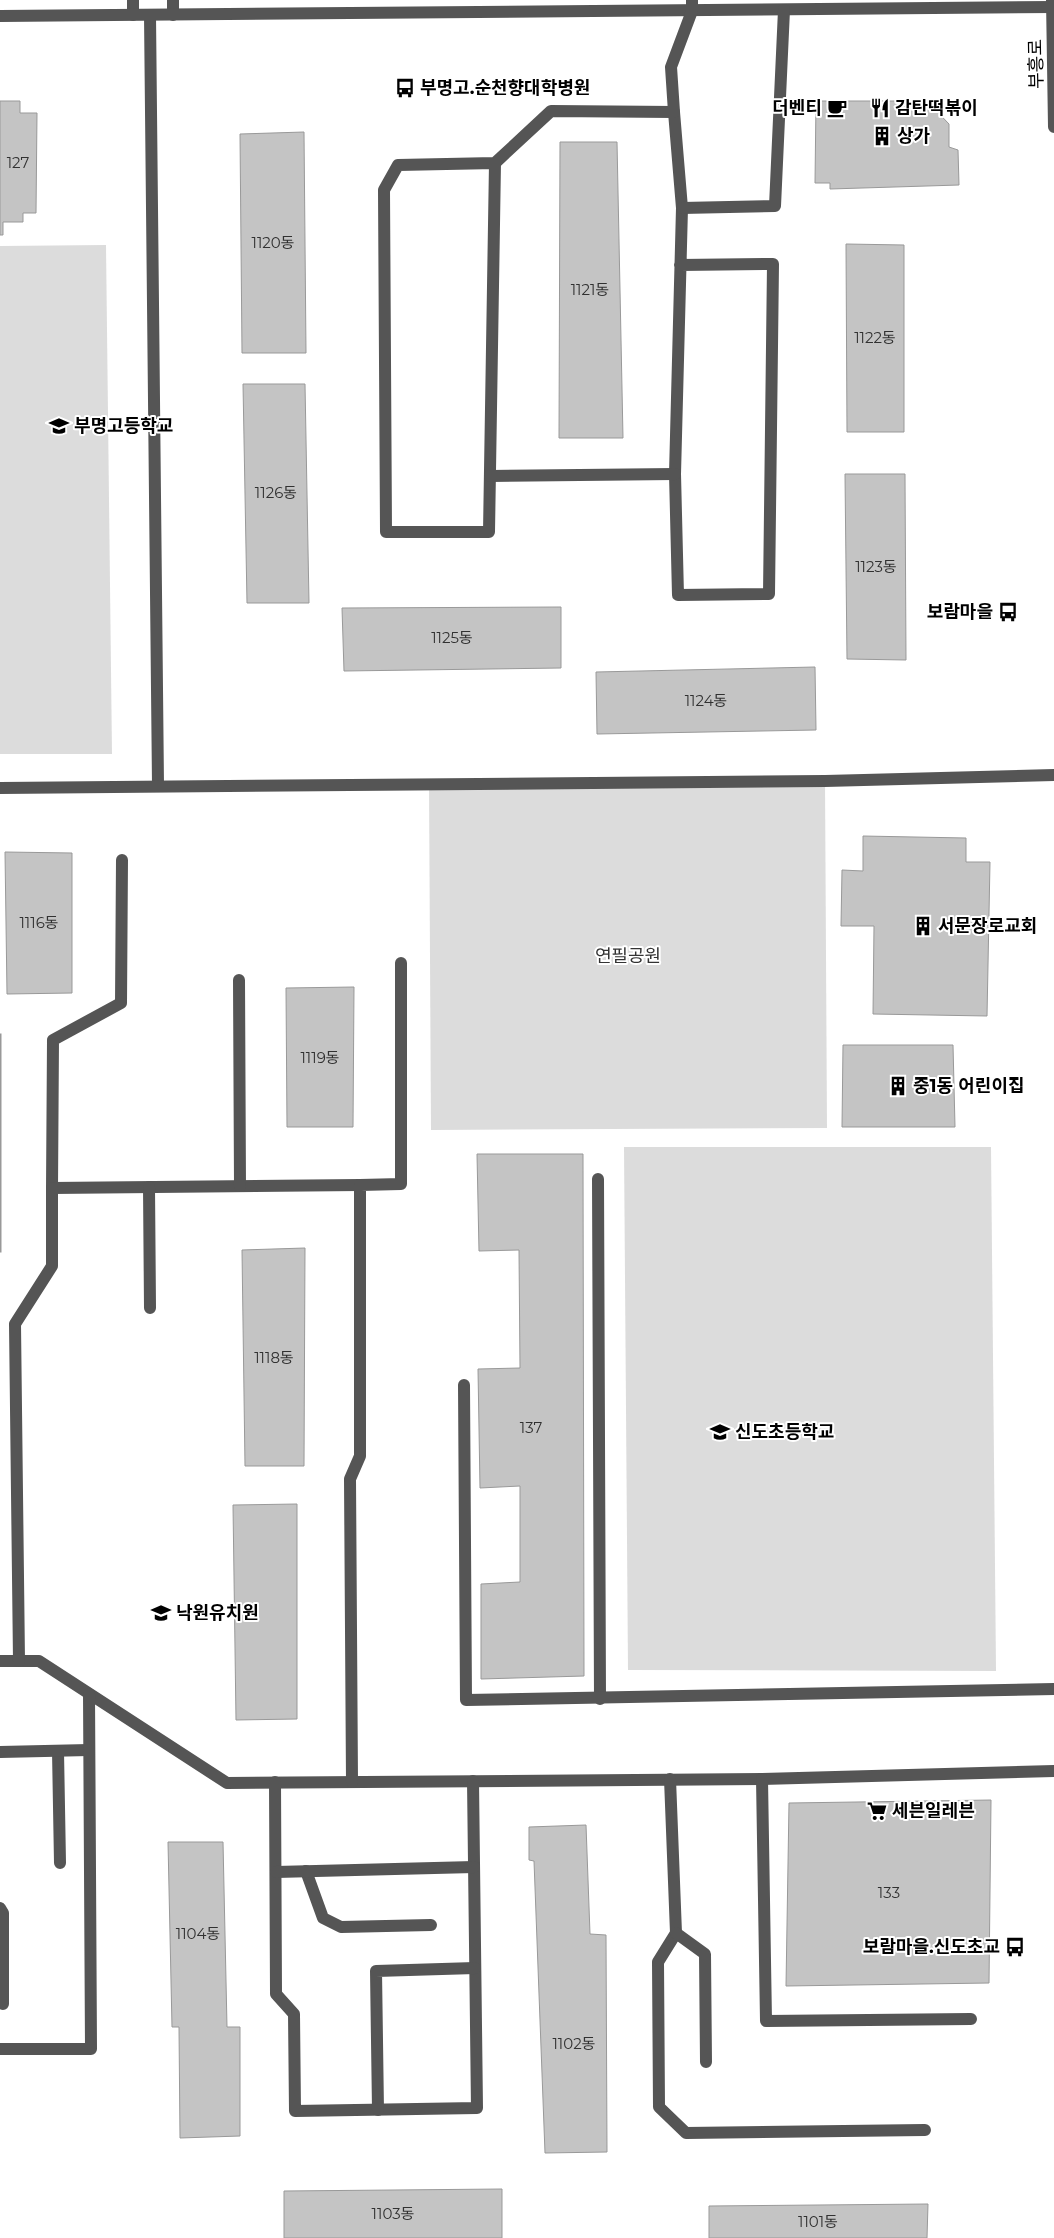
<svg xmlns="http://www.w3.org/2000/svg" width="1054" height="2238" font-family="Montserrat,'Noto Sans KR',sans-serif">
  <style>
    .green { fill: #dcdcdc }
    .building { fill: #c4c4c4; stroke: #999 }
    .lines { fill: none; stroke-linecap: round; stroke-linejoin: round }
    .minor { stroke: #555; stroke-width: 12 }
    .labels { text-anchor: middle; stroke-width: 4; stroke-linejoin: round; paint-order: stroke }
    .number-label { font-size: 15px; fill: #313131 }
    .street-label { font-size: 18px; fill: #000; stroke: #fff }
    .poi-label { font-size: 18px; font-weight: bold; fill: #000; stroke: #fff; text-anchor: start }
    .park-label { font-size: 18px; fill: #333; stroke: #fff }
  </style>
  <rect width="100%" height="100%" fill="#fff"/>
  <g class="green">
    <path d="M106 245 112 754H0V246Z"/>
    <path d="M825 781 827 1128 431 1130 429 784Z"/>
    <path d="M624 1147H991L996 1671 628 1670Z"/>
  </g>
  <g class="building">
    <path d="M0 101H20V113H37L36 213H23V222H3V235H0Z"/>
    <path d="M816 101H927L949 124V147L958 150 959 185 830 189V183H815Z"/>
    <path d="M304 132 306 353H242L240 134Z"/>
    <path d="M560 142H617L623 438H559Z"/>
    <path d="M846 244 904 245V432H847Z"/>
    <path d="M243 384H305L309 603H247Z"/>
    <path d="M845 474H905L906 660 847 659Z"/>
    <path d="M561 607V668L344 671 342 608Z"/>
    <path d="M815 667 816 730 597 734 596 672Z"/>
    <path d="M863 836 966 838V862H990L987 1016 873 1014 874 926H841L842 870 863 871Z"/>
    <path d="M5 852 72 853V993L7 994Z"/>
    <path d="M354 987 353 1127H287L286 988Z"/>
    <rect x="0" y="1034" width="1" height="218"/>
    <path d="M843 1045H953L955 1127H842Z"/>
    <path d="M477 1154H583L584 1676 481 1679V1584L520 1582V1486L480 1488 478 1369 520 1368 519 1250 479 1251Z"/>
    <path d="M305 1248 304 1466H245L242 1250Z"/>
    <path d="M297 1504V1719L236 1720 233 1505Z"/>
    <path d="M991 1800 989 1983 786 1986 789 1803Z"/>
    <path d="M586 1825 590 1934 606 1935 607 2152 545 2153 534 1861 529 1860V1827Z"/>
    <path d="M168 1842H223L227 2027H240V2136L180 2138 179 2027H172Z"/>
    <path d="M502 2189V2238H284V2191Z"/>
    <path d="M928 2204 927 2238H709V2206Z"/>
  </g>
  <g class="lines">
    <g class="minor">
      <path d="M133 0V15"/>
      <path d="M173 0V15"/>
      <path d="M1052 0 1054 127"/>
      <path d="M150 15 158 785"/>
      <path d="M0 16 1054 7"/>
      <path d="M674 112 682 208 675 474 678 595 769 594 773 264 680 265"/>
      <path d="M495 163 489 532H386L384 190 398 165 495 163 551 111 674 112 671 67 692 11V0"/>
      <path d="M682 208 775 206 784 10"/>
      <path d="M490 476 675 474"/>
      <path d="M0 788 825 781 1054 775"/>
      <path d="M122 860 121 1003 53 1040 52 1188 360 1185"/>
      <path d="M239 980 240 1186"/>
      <path d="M598 1179 600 1699"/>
      <path d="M149 1187 150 1308"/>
      <path d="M464 1385 466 1700 1054 1689"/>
      <path d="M0 1661H39L227 1783 762 1779 1054 1771"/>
      <path d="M19 1661 15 1324 52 1266V1188"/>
      <path d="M58 1751 60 1863"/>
      <path d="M0 1752 89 1750"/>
      <path d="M670 1779 676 1933 658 1962 659 2107 686 2133 925 2130"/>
      <path d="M762 1779 766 2021 971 2019"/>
      <path d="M275 1782 276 1994 294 2014 295 2111 477 2108 473 1781"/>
      <path d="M352 1782 350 1479 360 1456V1185L401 1184V963"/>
      <path d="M306 1871 323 1918 341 1927 431 1925"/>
      <path d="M276 1872 474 1867"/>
      <path d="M0 1908 3 1913V2004"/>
      <path d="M676 1933 705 1954 706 2062"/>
      <path d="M0 2049H91L89 1694"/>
      <path d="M378 2110 376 1971 475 1968"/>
    </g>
  </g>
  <defs>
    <symbol id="bus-bare" viewBox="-9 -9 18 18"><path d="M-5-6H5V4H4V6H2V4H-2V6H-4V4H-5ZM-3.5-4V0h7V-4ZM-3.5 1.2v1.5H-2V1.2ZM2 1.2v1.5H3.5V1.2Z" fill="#000" stroke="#fff" stroke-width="2.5" paint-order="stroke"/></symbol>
    <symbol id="cafe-bare" viewBox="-9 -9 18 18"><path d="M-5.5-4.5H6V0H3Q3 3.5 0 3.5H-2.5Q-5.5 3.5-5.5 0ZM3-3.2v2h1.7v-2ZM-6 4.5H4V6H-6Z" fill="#000" stroke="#fff" stroke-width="2.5" paint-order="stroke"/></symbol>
    <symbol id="restaurant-bare" viewBox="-9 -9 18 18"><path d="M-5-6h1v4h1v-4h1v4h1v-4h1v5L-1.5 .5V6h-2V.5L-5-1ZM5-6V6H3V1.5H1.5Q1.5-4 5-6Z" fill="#000" stroke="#fff" stroke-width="2.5" paint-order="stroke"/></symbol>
    <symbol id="building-bare" viewBox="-9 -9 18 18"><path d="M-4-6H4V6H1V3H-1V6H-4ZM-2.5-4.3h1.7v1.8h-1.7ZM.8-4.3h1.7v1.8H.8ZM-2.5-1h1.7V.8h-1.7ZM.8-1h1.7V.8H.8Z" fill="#000" stroke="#fff" stroke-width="2.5" paint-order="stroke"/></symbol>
    <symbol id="school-bare" viewBox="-9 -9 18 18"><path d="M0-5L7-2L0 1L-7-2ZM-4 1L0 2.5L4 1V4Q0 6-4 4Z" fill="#000" stroke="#fff" stroke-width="2.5" paint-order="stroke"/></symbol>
    <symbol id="supermarket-bare" viewBox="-9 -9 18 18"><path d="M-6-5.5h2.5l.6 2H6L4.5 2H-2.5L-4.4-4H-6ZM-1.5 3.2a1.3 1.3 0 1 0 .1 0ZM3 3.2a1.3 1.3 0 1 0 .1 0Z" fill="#000" stroke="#fff" stroke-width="2.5" paint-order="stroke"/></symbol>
  </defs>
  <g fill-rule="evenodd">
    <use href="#bus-bare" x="391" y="74" width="28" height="28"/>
    <use href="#cafe-bare" x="823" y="94" width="28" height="28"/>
    <use href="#restaurant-bare" x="866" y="94" width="28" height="28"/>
    <use href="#building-bare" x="868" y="122" width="28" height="28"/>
    <use href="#school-bare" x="45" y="412" width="28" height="28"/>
    <use href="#bus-bare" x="994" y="598" width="28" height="28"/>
    <use href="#building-bare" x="909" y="912" width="28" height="28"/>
    <use href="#building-bare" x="884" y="1072" width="28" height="28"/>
    <use href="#school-bare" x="706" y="1418" width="28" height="28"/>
    <use href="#school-bare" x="147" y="1599" width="28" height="28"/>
    <use href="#supermarket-bare" x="863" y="1797" width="28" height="28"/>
    <use href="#bus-bare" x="1001" y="1933" width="28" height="28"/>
  </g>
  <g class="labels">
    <g class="number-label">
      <text x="18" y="168">127</text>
      <text x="273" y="248">1120동</text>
      <text x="590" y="295">1121동</text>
      <text x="875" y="343">1122동</text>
      <text x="276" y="498">1126동</text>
      <text x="876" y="572">1123동</text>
      <text x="452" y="643">1125동</text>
      <text x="706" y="706">1124동</text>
      <text x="39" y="928">1116동</text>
      <text x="320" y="1063">1119동</text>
      <text x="274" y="1363">1118동</text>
      <text x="531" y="1433">137</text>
      <text x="889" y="1898">133</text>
      <text x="198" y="1939">1104동</text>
      <text x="574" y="2049">1102동</text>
      <text x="393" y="2219">1103동</text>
      <text x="818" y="2227">1101동</text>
    </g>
    <g class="street-label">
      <text transform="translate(1036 64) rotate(-91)" y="6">부흥로</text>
    </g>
    <g class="poi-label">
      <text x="420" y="94">부명고.순천향대학병원</text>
      <text x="822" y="114" text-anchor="end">더벤티</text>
      <text x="895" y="114">감탄떡볶이</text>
      <text x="897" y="142">상가</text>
      <text x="74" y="432">부명고등학교</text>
      <text x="993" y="618" text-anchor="end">보람마을</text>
      <text x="938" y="932">서문장로교회</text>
      <text x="913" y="1092">중1동 어린이집</text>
      <text x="735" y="1438">신도초등학교</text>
      <text x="176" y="1619">낙원유치원</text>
      <text x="892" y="1817">세븐일레븐</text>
      <text x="1000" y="1953" text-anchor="end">보람마을.신도초교</text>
    </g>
    <g class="park-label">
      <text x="628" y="962">연필공원</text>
    </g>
  </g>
</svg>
